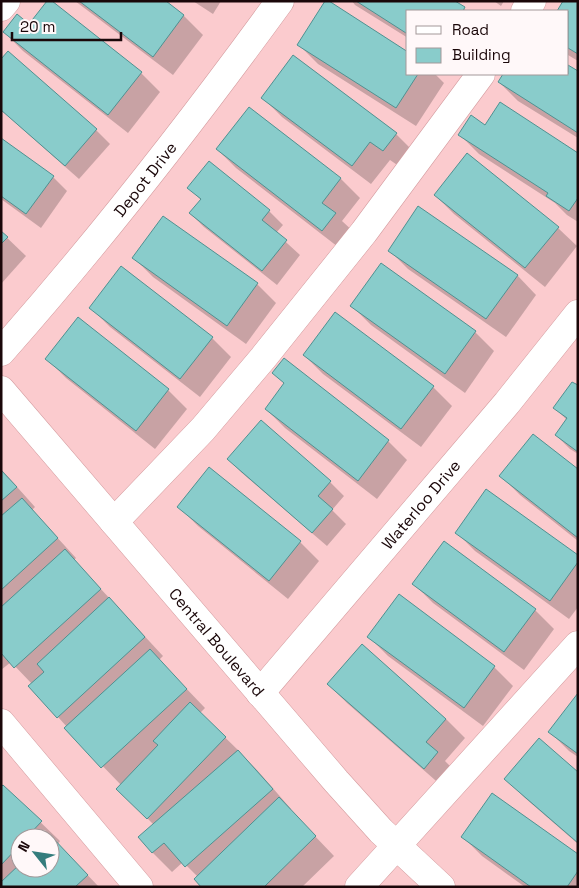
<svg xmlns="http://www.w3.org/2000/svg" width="579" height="888" font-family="'Space Grotesk',sans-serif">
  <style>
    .shadow { fill: #0003; fill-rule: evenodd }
    .building { fill: #89cccb; stroke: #4f9191 }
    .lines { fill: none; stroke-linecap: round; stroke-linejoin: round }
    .minor-casing { stroke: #d49c9f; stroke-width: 29 }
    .minor { stroke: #fff; stroke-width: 28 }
    .labels { text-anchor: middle; stroke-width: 4; stroke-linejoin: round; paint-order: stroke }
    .street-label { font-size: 16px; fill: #1a0709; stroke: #fff8f9 }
  </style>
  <rect width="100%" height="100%" fill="#fbcbce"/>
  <g class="shadow">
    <path d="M75 1H164L184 16 203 35 173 75Z"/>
    <path d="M193 1H221L213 14Z"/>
    <path d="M352 1H453L467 11H408V38L355 5Z"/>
    <path d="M494 1H504L501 6Z"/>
    <path d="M565 1H578V61L568 55V11H559Z"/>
    <path d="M30 25 141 73 160 92 128 133 23 51 4 32Z"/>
    <path d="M299 45 408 74H435L444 83 416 126 318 64Z"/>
    <path d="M293 57 396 134 415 153 403 169 390 160 371 184 282 117 263 98Z"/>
    <path d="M568 67 578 73V138L518 101 499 82 504 74H568Z"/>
    <path d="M249 108 341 179 360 198 342 221 355 233 342 250 236 168 217 149Z"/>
    <path d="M1 110 96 130 110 144 79 179Z"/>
    <path d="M486 127 578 154V222L567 215 555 203 479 154 460 135Z"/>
    <path d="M1 140 53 177 67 191 41 228 1 199Z"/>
    <path d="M209 163 269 211 283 225 276 233 300 255 277 285 204 227 190 213 201 200 189 188Z"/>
    <path d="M435 195 558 228 577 246 545 287 454 214Z"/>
    <path d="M1 232 26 256 1 284Z"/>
    <path d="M389 250 517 275 536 295 506 337 408 269Z"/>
    <path d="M134 258 257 284 276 303 246 344 153 277Z"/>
    <path d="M352 306 475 332 494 351 465 393 371 325Z"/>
    <path d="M91 308 212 338 231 357 200 397 110 327Z"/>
    <path d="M304 355 433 387 452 406 421 447 323 374Z"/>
    <path d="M47 359 168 390 187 409 155 449 66 378Z"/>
    <path d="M578 387V454L570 449 556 435 567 420 555 408Z"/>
    <path d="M266 409 388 441 407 460 377 499 285 428Z"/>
    <path d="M228 459 330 482 344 496 332 510 346 524 327 546 242 473Z"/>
    <path d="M1 469 35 507 32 510 76 558 74 560 163 656 159 660 205 708 200 713 240 752H239L257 770 291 809 290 810 334 856 302 887H203L198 877 183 862 172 872 153 853 140 837 154 825 118 789 121 785 66 728 67 727 58 717 32 684 11 662 1 670Z"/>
    <path d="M578 471V541L520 495 501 476Z"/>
    <path d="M179 507 300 542 319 561 288 599 198 526Z"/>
    <path d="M456 532 578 556V607L569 619 475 551Z"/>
    <path d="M444 543 535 610 554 629 524 670 433 603 414 584Z"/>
    <path d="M369 637 494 667 513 686 483 726 388 656Z"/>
    <path d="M362 646 446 719 465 738 445 761 456 772 443 787 347 703 328 684Z"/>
    <path d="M578 695V757L569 751 550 732Z"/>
    <path d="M578 773V844L525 798 506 779Z"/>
    <path d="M1 783 10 793 60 841 58 844 99 887H1ZM20 838H50V868H20Z"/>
    <path d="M463 837 578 855V887H525L482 856Z"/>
  </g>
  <g class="building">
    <path d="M47 1H52L142 72 108 115 3 32 17 14 29 24Z"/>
    <path d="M79 1H166L184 15 153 57Z"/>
    <path d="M325 1H329L408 52V74H418L396 108 297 45Z"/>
    <path d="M356 1H455L465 7 463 11H408V31L406 33Z"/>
    <path d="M563 1H578V54L568 48V11H557Z"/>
    <path d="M8 51 97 129 65 166 1 110V59Z"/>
    <path d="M293 55 397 133 383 151 370 142 352 166 261 98Z"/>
    <path d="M568 65 578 71V133L498 82 503 74H568Z"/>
    <path d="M500 102 578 153V198L569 211 546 196 548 193 458 135 471 115 485 125Z"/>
    <path d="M249 107 341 178 322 203 336 213 322 231 216 149Z"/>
    <path d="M1 138 54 176 26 214 1 196Z"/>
    <path d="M467 153 559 227 525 268 434 195Z"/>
    <path d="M209 161 270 210 262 220 287 240 262 271 189 213 201 199 187 188Z"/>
    <path d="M418 206 518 275 486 319 388 251Z"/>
    <path d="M163 216 258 283 227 326 132 258Z"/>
    <path d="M1 231 8 237 1 244Z"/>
    <path d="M381 263 476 331 445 374 350 306Z"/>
    <path d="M121 266 213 337 180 379 89 308Z"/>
    <path d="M335 312 434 386 401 429 303 355Z"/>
    <path d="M78 317 169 389 136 431 45 359Z"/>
    <path d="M284 358 389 440 358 481 265 409 284 383 272 373Z"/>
    <path d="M572 382 578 385V452L555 435 567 418 553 408Z"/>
    <path d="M261 420 331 481 318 496 333 509 312 533 227 459Z"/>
    <path d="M533 434 578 469V538L499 476Z"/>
    <path d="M209 467 301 541 269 581 177 507Z"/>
    <path d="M1 470 17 487 1 501Z"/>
    <path d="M486 489 578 555V562L550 601 455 533Z"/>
    <path d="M22 498 58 538 1 590V516Z"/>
    <path d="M444 541 536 609 504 652 412 584Z"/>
    <path d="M65 549 101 589 14 668 1 653V607Z"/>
    <path d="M399 594 495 666 464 708 367 637Z"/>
    <path d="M109 597 145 637 57 718 28 686 44 672 37 664Z"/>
    <path d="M362 644 446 719 426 742 438 752 424 769 327 684Z"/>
    <path d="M150 649 187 689 101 768 64 728Z"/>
    <path d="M578 693V754L548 732Z"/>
    <path d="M190 702 226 737 147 819 116 789 158 745 153 741Z"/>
    <path d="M539 738 578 772V843L504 779Z"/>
    <path d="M238 750 273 789 185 867 164 843 152 853 138 837Z"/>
    <path d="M3 785 42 821 26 838H20V845L1 865V787Z"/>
    <path d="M492 793 578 854V871L567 887H531L461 837Z"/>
    <path d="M279 797 316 836 264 887H201L194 879Z"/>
    <path d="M51 836 88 875 75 887H1V882L20 864V868H50V838H49Z"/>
  </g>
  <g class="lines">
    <defs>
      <g id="minor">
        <path d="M1 7 6 1"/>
        <path d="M525 11 532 1"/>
        <path id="s1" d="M1 352C100 240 192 122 280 1"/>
        <path id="s2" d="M1 390 336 781 381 831 441 887"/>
        <path d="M114 522 203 429 263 358 364 232 481 74"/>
        <path id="s3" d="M260 693 507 403 578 314"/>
        <path d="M1 723 139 887"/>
        <path d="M359 887 578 645"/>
      </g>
    </defs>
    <use href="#minor" class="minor-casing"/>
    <use href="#minor" class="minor"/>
  </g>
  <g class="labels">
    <g class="street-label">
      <text dy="6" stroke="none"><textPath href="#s1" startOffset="225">Depot Drive</textPath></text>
      <text dy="6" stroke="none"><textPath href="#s3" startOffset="248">Waterloo Drive</textPath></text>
      <text dy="6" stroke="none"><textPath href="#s2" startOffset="332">Central Boulevard</textPath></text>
    </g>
  </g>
  <rect width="579" height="888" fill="none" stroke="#1a0709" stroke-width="5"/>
  <rect x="406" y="10" width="162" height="65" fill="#fff8f9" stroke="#a39899"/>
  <rect x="416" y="26" width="25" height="8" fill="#ffffff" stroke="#a39899"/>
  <text x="452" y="35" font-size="15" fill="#1a0709">Road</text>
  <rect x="416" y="48" width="25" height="15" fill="#89cccb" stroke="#a39899"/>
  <text x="452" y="60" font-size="15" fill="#1a0709">Building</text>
  <g transform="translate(35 853) rotate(300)"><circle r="24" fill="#fff8f9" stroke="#a39899"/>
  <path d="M0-4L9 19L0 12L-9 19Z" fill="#347d7d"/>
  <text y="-8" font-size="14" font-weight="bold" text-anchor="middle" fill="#1a0709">N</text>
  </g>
  <path d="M12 32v8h109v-8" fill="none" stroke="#1a0709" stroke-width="2.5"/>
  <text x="20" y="32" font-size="15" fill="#1a0709" stroke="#fff8f9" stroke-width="4" paint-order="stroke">20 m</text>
</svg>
